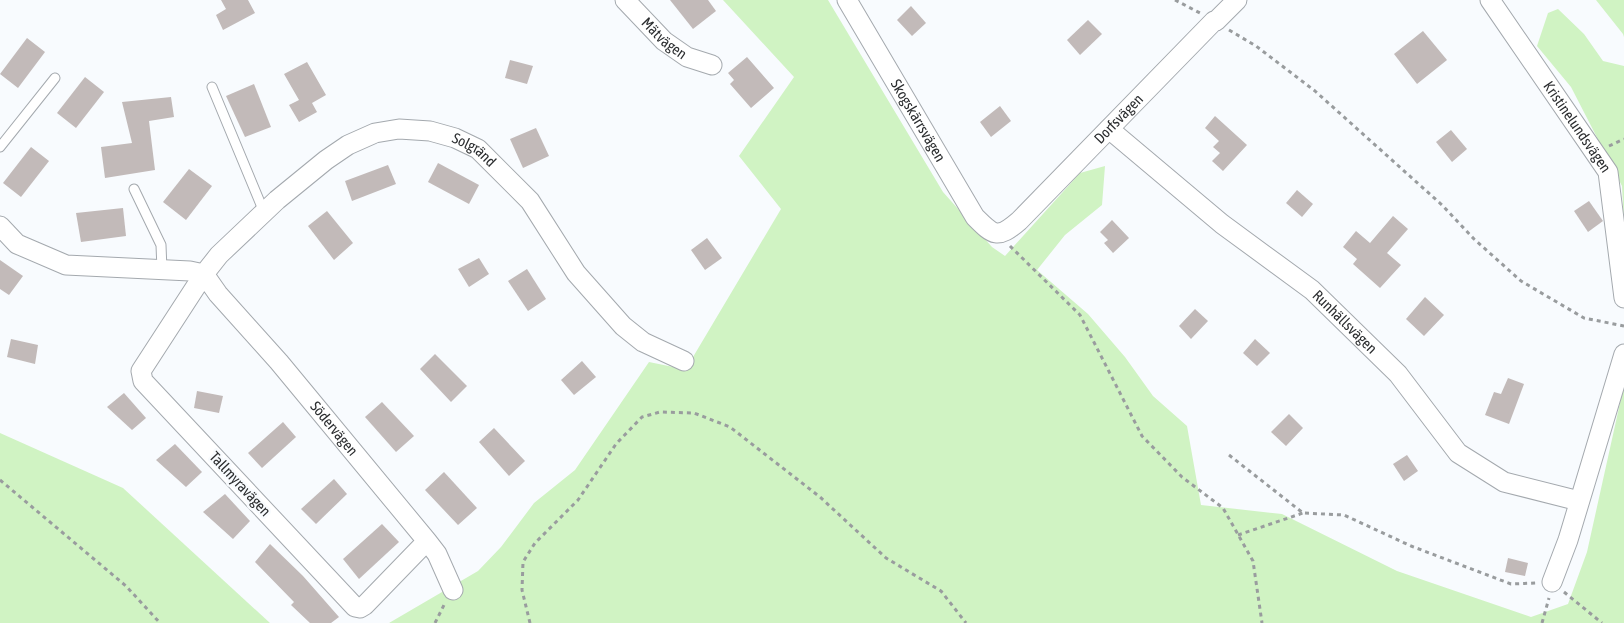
<svg xmlns="http://www.w3.org/2000/svg" width="1624" height="623" font-family="'Asap Condensed',sans-serif">
  <style>
    .green { fill: #d0f3c3 }
    .building { fill: #c2bab9 }
    .lines { fill: none; stroke-linecap: round; stroke-linejoin: round }
    .lane-casing { stroke: #a4a9ae; stroke-width: 11 }
    .street-casing { stroke: #a4a9ae; stroke-width: 21 }
    .path { stroke: #999c9e; stroke-width: 3; stroke-dasharray: 4 4; stroke-linecap: butt }
    .lane { stroke: #fff; stroke-width: 9 }
    .street { stroke: #fff; stroke-width: 19 }
    .labels { text-anchor: middle; stroke-width: 5; stroke-linejoin: round; paint-order: stroke }
    .street-label { font-size: 15px; fill: #2c2e30; stroke: #f8fbfe }
  </style>
  <rect width="100%" height="100%" fill="#f8fbfe"/>
  <g class="green">
    <path d="M723 0H828L943 192 992 247 1005 256 1080 173 1105 166 1102 205 1065 235 1037 270 1088 314 1125 357 1153 396 1187 426 1201 505 1282 514 1397 571 1531 617 1568 604 1587 552 1624 385V623H389L478 571 501 547 534 503 575 470 649 362 688 370 693 357 781 209 739 156 794 77Z"/>
    <path d="M1596 0H1624V37L1623 34Z"/>
    <path d="M1558 9 1584 34 1603 61 1624 66V225L1622 186 1571 87 1537 46 1548 13Z"/>
    <path d="M0 433 123 488 270 623H0Z"/>
  </g>
  <g class="building">
    <path d="M221 0H248L255 13 223 30 216 15 226 9Z"/>
    <path d="M670 0H708L716 11 693 29Z"/>
    <path d="M911 6 926 23 912 36 897 20Z"/>
    <path d="M1088 20 1102 34 1080 55 1067 40Z"/>
    <path d="M1423 31 1447 60 1417 84 1394 54Z"/>
    <path d="M27 38 45 52 18 88 0 74Z"/>
    <path d="M747 57 774 88 751 108 730 84 734 80 728 73Z"/>
    <path d="M510 60 533 66 527 84 505 78Z"/>
    <path d="M307 62 326 95 312 103 317 112 299 122 289 105 299 100 284 74Z"/>
    <path d="M85 77 104 92 76 128 57 113Z"/>
    <path d="M254 84 271 127 245 137 226 96Z"/>
    <path d="M171 97 174 117 149 121 155 170 105 178 101 147 132 143 122 102Z"/>
    <path d="M1000 106 1011 121 991 137 980 122Z"/>
    <path d="M1215 116 1247 145 1223 171 1212 161 1220 153 1213 147 1219 141 1205 128Z"/>
    <path d="M536 128 549 156 523 168 510 139Z"/>
    <path d="M1451 130 1467 149 1452 162 1436 142Z"/>
    <path d="M31 147 49 161 21 197 3 183Z"/>
    <path d="M438 163 479 185 469 204 428 182Z"/>
    <path d="M388 165 396 184 352 201 345 181Z"/>
    <path d="M189 169 212 186 186 220 163 202Z"/>
    <path d="M1297 190 1313 204 1302 217 1286 203Z"/>
    <path d="M1589 201 1603 221 1588 232 1574 211Z"/>
    <path d="M123 208 126 236 81 242 76 213Z"/>
    <path d="M327 211 353 243 334 260 308 226Z"/>
    <path d="M1393 216 1408 229 1387 253 1401 265 1380 288 1353 264 1357 259 1343 247 1356 231 1370 243Z"/>
    <path d="M1112 220 1129 238 1113 253 1104 243 1108 240 1100 232Z"/>
    <path d="M707 238 722 258 705 270 691 250Z"/>
    <path d="M479 258 489 274 469 287 458 269Z"/>
    <path d="M0 260 23 276 9 295 0 289Z"/>
    <path d="M527 269 546 299 528 311 508 281Z"/>
    <path d="M1425 297 1444 315 1424 336 1406 319Z"/>
    <path d="M1195 309 1208 321 1191 339 1179 326Z"/>
    <path d="M11 339 38 345 35 364 7 357Z"/>
    <path d="M1255 339 1270 353 1257 366 1243 353Z"/>
    <path d="M435 354 467 386 451 402 420 369Z"/>
    <path d="M582 361 596 377 574 395 561 380Z"/>
    <path d="M1508 378 1524 384 1509 424 1485 415 1494 392 1501 394Z"/>
    <path d="M197 391 223 396 219 413 194 408Z"/>
    <path d="M124 393 146 418 132 430 107 407Z"/>
    <path d="M382 402 414 436 396 452 365 417Z"/>
    <path d="M1289 414 1303 428 1286 446 1271 432Z"/>
    <path d="M283 422 296 437 262 468 248 453Z"/>
    <path d="M494 428 525 461 509 476 479 442Z"/>
    <path d="M175 444 202 472 186 487 156 460Z"/>
    <path d="M1407 455 1418 471 1404 481 1393 464Z"/>
    <path d="M444 472 477 508 458 525 425 490Z"/>
    <path d="M334 479 347 494 316 524 301 509Z"/>
    <path d="M225 494 250 521 233 539 203 512Z"/>
    <path d="M382 524 399 542 359 579 343 559Z"/>
    <path d="M270 544 303 576 339 617 331 623H310L291 605 294 602 255 562Z"/>
    <path d="M1508 558 1528 563 1525 576 1505 572Z"/>
  </g>
  <g class="lines">
    <defs>
      <g id="lane">
        <path d="M212 87 264 212"/>
        <path d="M0 147 55 78"/>
        <path d="M134 189 161 245 162 270"/>
      </g>
      <g id="street">
        <path id="s1" d="M625 0 664 41 687 57 712 65"/>
        <path id="s2" d="M847 0 975 217C993 235 997 240 1019 221L1214 21H1216L1237 0"/>
        <path id="s3" d="M1490 0 1608 172 1624 298"/>
        <path id="s4" d="M1109 129 1222 224 1312 290 1398 374 1458 453 1504 482 1579 501"/>
        <path id="s5" d="M0 226 17 244 66 265 190 271 204 274 219 255 277 200 326 160 348 145 375 133 399 129 430 131 455 138 478 149 530 201 576 273 623 326 643 342 684 361"/>
        <path id="s6" d="M427 541 365 605 360 608 355 607 143 381 141 371 204 274 218 294 279 362 427 541 437 554 453 590"/>
        <path d="M1552 582 1568 540 1624 354"/>
      </g>
    </defs>
    <use href="#lane" class="lane-casing"/>
    <use href="#street" class="street-casing"/>
    <g class="path">
      <path d="M1175 0 1200 13"/>
      <path d="M1229 30 1256 46 1315 91 1442 205 1474 239 1521 281 1584 318 1624 326"/>
      <path d="M1609 146 1624 139"/>
      <path d="M1010 246 1080 315 1142 436 1182 477 1223 508 1253 561 1262 623"/>
      <path d="M1229 455 1303 513 1344 515 1411 546 1511 584 1536 583"/>
      <path d="M0 480 126 586 160 623"/>
      <path d="M1238 535 1303 513"/>
      <path d="M1564 592 1602 623"/>
      <path d="M435 623 445 603"/>
      <path d="M530 623 522 590 523 562 535 543 578 500 616 444 642 417 660 412 694 413 730 427 820 497 886 558 941 591 966 623"/>
      <path d="M1542 623 1549 598"/>
    </g>
    <use href="#lane" class="lane"/>
    <use href="#street" class="street"/>
  </g>
  <g class="labels">
    <g class="street-label">
      <text dy="5" stroke="none"><textPath href="#s1" startOffset="55">Mätvägen</textPath></text>
      <text dy="5" stroke="none"><textPath href="#s2" startOffset="448">Dorfsvägen</textPath></text>
      <text dy="5" stroke="none"><textPath href="#s2" startOffset="140">Skogskärrsvägen</textPath></text>
      <text dy="5" stroke="none"><textPath href="#s3" startOffset="154">Kristinelundsvägen</textPath></text>
      <text dy="5" stroke="none"><textPath href="#s5" startOffset="544">Solgränd</textPath></text>
      <text dy="5" stroke="none"><textPath href="#s4" startOffset="305">Runhällsvägen</textPath></text>
      <text dy="5" stroke="none"><textPath href="#s6" startOffset="738">Södervägen</textPath></text>
      <text transform="translate(240 484) rotate(47)" y="5">Tallmyravägen</text>
    </g>
  </g>
</svg>
